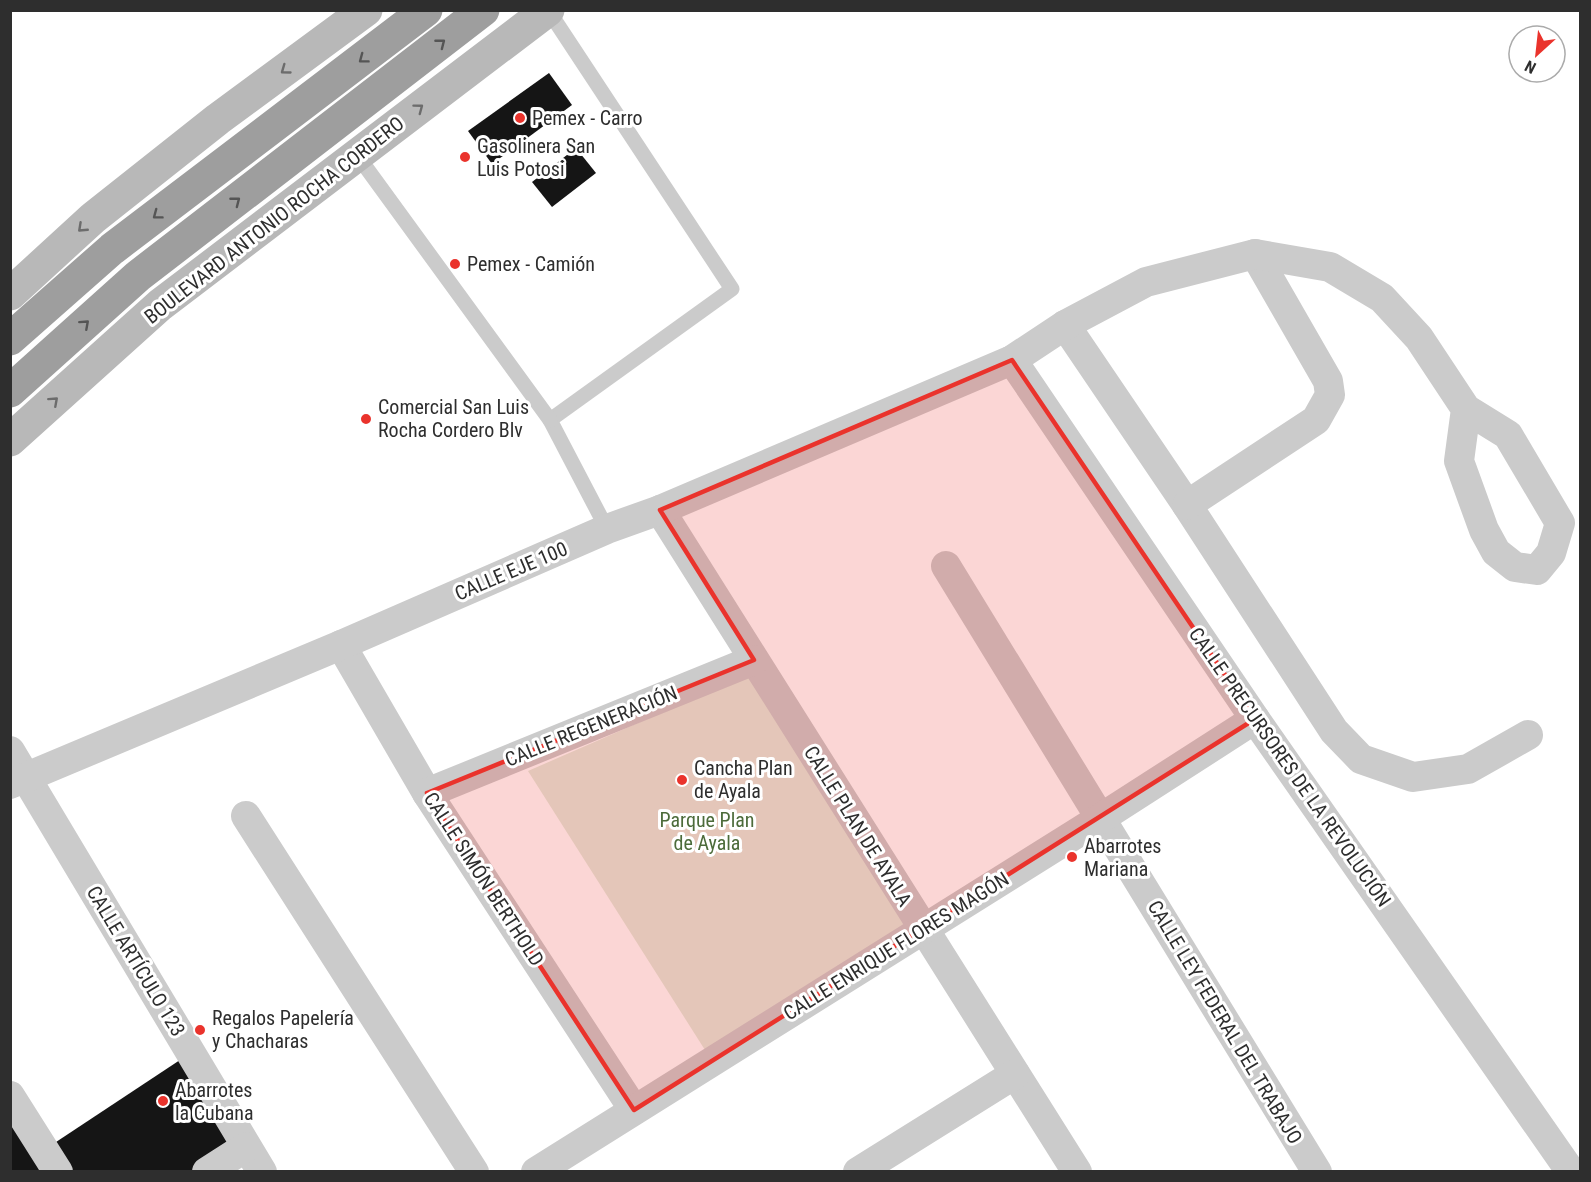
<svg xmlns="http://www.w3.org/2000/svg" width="1591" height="1182" font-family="'Roboto Condensed',sans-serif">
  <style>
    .green { fill: #e3ecdc }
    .building { fill: #151515 }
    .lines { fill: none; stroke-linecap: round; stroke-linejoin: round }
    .service { stroke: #cbcbcb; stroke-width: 15 }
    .minor { stroke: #cbcbcb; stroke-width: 30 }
    .secondary { stroke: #b8b8b8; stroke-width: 33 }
    .trunk { stroke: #9e9e9e; stroke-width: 33 }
    .oneway { stroke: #555 }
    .oneway2 { stroke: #6c6c6c }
    .marked { fill: #ea332c; fill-opacity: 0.2; stroke: #ea332c; stroke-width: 4.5; stroke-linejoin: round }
    .poi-dot { fill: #ea332c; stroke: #fff; stroke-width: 2 }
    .labels { text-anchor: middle; stroke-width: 6; stroke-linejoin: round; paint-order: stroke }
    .poi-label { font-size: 20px; fill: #2e2e2e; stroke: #fff; text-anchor: start }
    .street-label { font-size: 20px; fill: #2e2e2e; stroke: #fff }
    .park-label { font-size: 20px; fill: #4c6b3a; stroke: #fff }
  </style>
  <rect width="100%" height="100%" fill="#fff"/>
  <path class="green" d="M748 675 907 925 705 1050 528 771Z"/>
  <g class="building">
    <path d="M549 73 572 105 492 164 468 131Z"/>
    <path d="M576 148 596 173 552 207 532 182Z"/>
    <path d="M183 1058 234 1144 191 1172H66L50 1146Z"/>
    <path d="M10 1120 47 1172H10Z"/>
  </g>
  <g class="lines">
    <g class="service">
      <path d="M548 10 732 289 550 420 607 529"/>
      <path d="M357 155 550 420"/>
    </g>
    <g class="minor">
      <path d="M1065 325 1187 505 1334 731 1361 759 1413 777 1468 769 1528 735"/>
      <path d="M1012 360 1255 719 1571 1172"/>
      <path d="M1187 505 1316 420 1330 395 1328 381 1255 254"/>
      <path d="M660 510 1077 1172"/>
      <path d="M946 566 1317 1172"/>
      <path d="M341 645 427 793 634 1110"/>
      <path d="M10 751 262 1172"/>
      <path d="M10 784 341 645 607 529 660 510 1012 360 1065 325 1146 282 1255 254 1330 267 1382 298 1419 338 1466 409 1508 435 1560 523 1551 553 1537 570 1515 567 1496 552 1484 530 1459 461 1466 409"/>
      <path d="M427 793 754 660"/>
      <path d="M246 816 474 1172"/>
      <path d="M10 1096 58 1172"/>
      <path d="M207 1172 246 1147"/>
      <path d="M536 1172 1101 818 1255 719"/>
      <path d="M858 1172 1015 1074"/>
    </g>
    <g class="secondary">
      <path d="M10 294 93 218 218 119 366 10"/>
      <path d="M10 440 160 305 548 10"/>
    </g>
    <g class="trunk">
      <path d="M10 339 112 249 426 10"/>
      <path d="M10 391 138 276 483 10"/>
    </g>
  </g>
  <defs><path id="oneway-chevron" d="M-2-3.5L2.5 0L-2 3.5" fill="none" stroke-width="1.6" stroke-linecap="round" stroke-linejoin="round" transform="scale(1.5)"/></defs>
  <g class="oneway">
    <use href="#oneway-chevron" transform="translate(441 43) rotate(-38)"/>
    <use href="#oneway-chevron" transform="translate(363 59) rotate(143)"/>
    <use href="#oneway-chevron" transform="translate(236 201) rotate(-38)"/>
    <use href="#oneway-chevron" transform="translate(157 215) rotate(143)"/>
    <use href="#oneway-chevron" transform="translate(85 324) rotate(-42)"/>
  </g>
  <g class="oneway2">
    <use href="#oneway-chevron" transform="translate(285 70) rotate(144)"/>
    <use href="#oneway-chevron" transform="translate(419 108) rotate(-37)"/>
    <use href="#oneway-chevron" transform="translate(82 228) rotate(137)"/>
    <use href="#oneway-chevron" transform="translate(54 401) rotate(-42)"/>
  </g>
  <path class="marked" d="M1012 360 1255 719 634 1110 427 793 754 660 660 510Z"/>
  <g class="poi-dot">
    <circle cx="520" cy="118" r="6"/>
    <circle cx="465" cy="157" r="6"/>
    <circle cx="455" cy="264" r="6"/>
    <circle cx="366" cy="419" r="6"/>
    <circle cx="682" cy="780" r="6"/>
    <circle cx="1072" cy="857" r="6"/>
    <circle cx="200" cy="1030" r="6"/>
    <circle cx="163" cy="1101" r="6"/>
  </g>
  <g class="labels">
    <g class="poi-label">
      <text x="532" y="125">Pemex - Carro</text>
      <text x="477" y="153">Gasolinera San<tspan x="477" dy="23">Luis Potosi</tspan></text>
      <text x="467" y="271">Pemex - Camión</text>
      <text x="378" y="414">Comercial San Luis<tspan x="378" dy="23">Rocha Cordero Blv</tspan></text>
      <text x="694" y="775">Cancha Plan<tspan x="694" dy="23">de Ayala</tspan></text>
      <text x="1084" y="853">Abarrotes<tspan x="1084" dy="23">Mariana</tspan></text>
      <text x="212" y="1025">Regalos Papelería<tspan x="212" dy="23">y Chacharas</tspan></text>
      <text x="175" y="1097">Abarrotes<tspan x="175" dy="23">la Cubana</tspan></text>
    </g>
    <g class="street-label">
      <text transform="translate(274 220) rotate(-38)" y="7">BOULEVARD ANTONIO ROCHA CORDERO</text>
      <text transform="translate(511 571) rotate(-23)" y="7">CALLE EJE 100</text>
      <text transform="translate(591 726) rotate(-22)" y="7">CALLE REGENERACIÓN</text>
      <text transform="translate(1290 767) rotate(55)" y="7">CALLE PRECURSORES DE LA REVOLUCIÓN</text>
      <text transform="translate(858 826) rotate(58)" y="7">CALLE PLAN DE AYALA</text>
      <text transform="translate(484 879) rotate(57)" y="7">CALLE SIMÓN BERTHOLD</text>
      <text transform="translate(896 946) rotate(-32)" y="7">CALLE ENRIQUE FLORES MAGÓN</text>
      <text transform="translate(136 961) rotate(59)" y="7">CALLE ARTÍCULO 123</text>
      <text transform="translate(1225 1022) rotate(59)" y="7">CALLE LEY FEDERAL DEL TRABAJO</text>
    </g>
    <g class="park-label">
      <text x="707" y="827">Parque Plan<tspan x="707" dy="23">de Ayala</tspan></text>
    </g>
  </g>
  <rect width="1591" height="1182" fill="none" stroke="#2e2e2e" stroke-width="24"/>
  <g transform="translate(1537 54) rotate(207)"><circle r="28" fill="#ffffff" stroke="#ababab" stroke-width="1.5"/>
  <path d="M0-4.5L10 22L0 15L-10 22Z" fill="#ea332c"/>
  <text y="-9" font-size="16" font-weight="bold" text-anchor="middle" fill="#2e2e2e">N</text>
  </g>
</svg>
